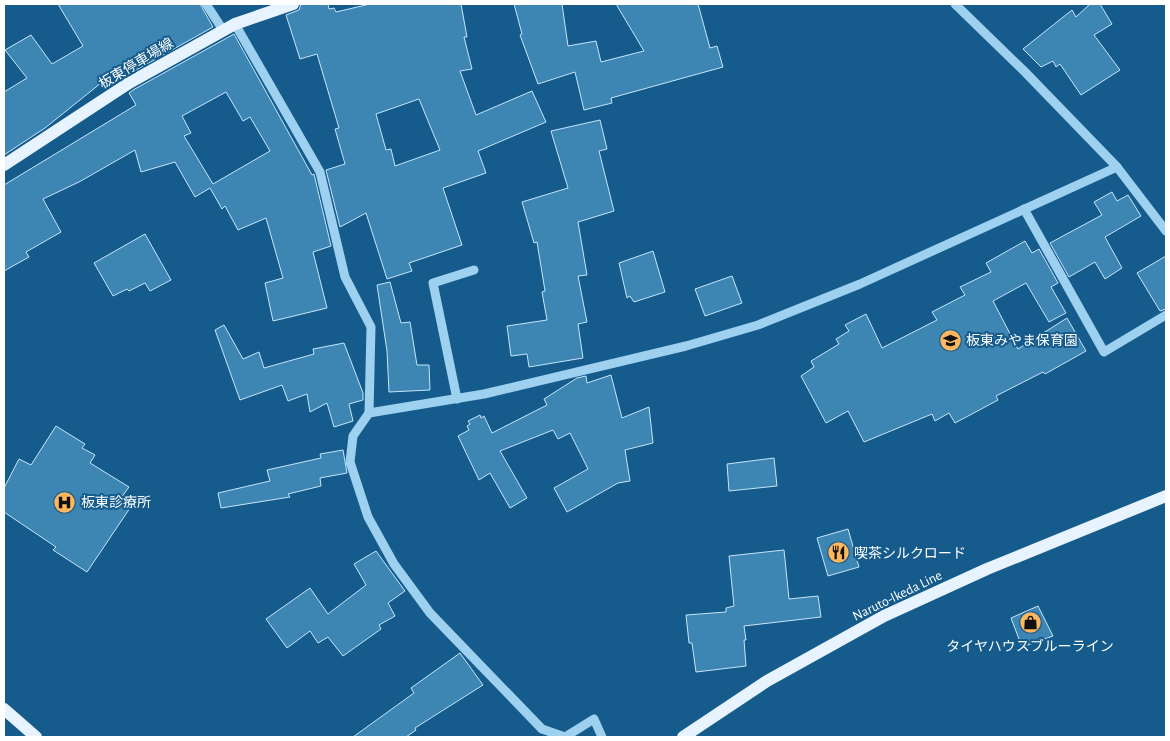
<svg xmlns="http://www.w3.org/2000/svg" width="1170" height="741" font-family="'Alegreya Sans','Noto Sans JP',sans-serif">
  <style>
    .building { fill: #3d86b4; stroke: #c5e6fb; fill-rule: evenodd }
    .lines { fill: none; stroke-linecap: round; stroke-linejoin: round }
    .minor { stroke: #9ed0ef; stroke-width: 9 }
    .major { stroke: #e7f4ff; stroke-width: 12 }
    .labels { text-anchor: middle; stroke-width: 4; stroke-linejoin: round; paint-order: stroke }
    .street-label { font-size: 14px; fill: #fff; stroke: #155b8b }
    .poi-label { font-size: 14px; fill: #fff; stroke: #155b8b; text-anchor: start }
  </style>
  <rect width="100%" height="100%" fill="#155b8b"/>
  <g class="building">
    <path d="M58 4H200L213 27 120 79 116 71 45 128 4 155V92L27 78 5 50 31 35 52 64 83 46Z"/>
    <path d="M301 4H328L329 9 334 8 336 12 370 4H461L467 37H464L472 69 460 71 476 115 532 91 546 122 478 151 486 173 443 188 462 245 409 263 412 271 387 279 366 213 340 227 326 170 345 164 335 129 339 128 317 54 300 59 286 15 299 10ZM419 99 440 150 395 166 391 149 386 150 376 114Z"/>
    <path d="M514 4H562L568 46 596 41 601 62 644 51 616 4H698L710 48 717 46 723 67 611 98 612 103 584 110 575 72 538 84 520 35 522 34Z"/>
    <path d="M1090 4H1100L1112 24 1094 35 1120 70 1081 95 1060 64 1056 67 1053 61 1041 67 1023 49 1072 10 1076 17Z"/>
    <path d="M234 34 312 175 314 174 331 246 313 252 327 308 273 321 265 283 283 278 266 218 238 230 225 206 222 209 210 188 195 197 175 162 141 172 135 150 79 182 43 199 61 232 26 252 29 257 4 271V185L136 105 129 93 133 90ZM226 92 243 121 250 117 270 151 213 184 184 136 191 133 182 116Z"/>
    <path d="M600 120 607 149 599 151 614 211 578 222 587 275 578 276 587 322 578 324 583 358 529 367 527 354 511 356 507 326 547 320 542 292 545 291 537 242 534 243 522 202 568 188 551 131Z"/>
    <path d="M1112 192 1117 201 1128 195 1141 216 1105 237 1122 268 1105 279 1095 262 1069 277 1050 243 1102 215 1094 202Z"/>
    <path d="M145 234 171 280 150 291 145 283 129 291 127 289 113 296 94 263Z"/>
    <path d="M1025 241 1032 253 1039 249 1058 283 1051 287 1066 313 1049 322 1026 283 993 301 1018 349 1067 318 1086 351 1045 374 1043 372 996 396 998 400 955 423 949 413 935 421 932 414 864 442 848 411 826 423 801 376 814 367 811 361 839 344 836 339 849 331 845 325 866 314 882 348 937 320 932 312 965 295 960 287 991 272 986 263Z"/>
    <path d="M653 251 665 292 634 302 630 296 627 298 619 263Z"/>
    <path d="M1166 256V309L1160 311 1137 273Z"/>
    <path d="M732 276 742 303 705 316 695 289Z"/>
    <path d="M390 282 401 323 410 322 417 365H429L430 390 389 392 387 351 377 285Z"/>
    <path d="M224 325 243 359 259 352 264 368 314 354 313 349 344 343 363 393V400L349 404 353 421 334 427 327 403 310 412 307 394 288 401 282 385 240 400 215 330Z"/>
    <path d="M611 375 622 418 649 407 653 443 625 450 630 481 618 483 567 512 554 488 588 469 570 433 558 439 553 430 500 451 527 498 510 508 490 473 479 480 458 436 469 430 467 426 470 424 468 421 480 415 481 418 484 416 492 433 547 405 544 399 577 378 586 376 587 383Z"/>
    <path d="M56 426 85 444 82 448 95 455 90 463 129 487 121 498 132 505 87 572 53 550 56 547 4 512V488L19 459 31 465Z"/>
    <path d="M343 450 347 473 320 478 321 486 288 494 290 497 221 508 218 493 270 481 267 470 321 458 320 454Z"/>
    <path d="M774 458 777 486 729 491 727 464Z"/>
    <path d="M848 529 859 567 828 576 817 538Z"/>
    <path d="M784 550 789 599 818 596 821 617 744 626 746 640H744L746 666 696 672 692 643H689L686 615 726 612V608L734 606 729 556Z"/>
    <path d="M376 551 405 591 388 603 395 616 379 625 381 629 343 656 328 637 318 643 310 631 287 648 266 619 310 588 328 614 366 585 354 564Z"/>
    <path d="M1038 606 1053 636 1022 647 1011 618Z"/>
    <path d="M460 653 483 685 415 728 416 730 406 737H353L414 693 411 688Z"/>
  </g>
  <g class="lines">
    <g class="minor">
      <path d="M206 4 223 30"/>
      <path d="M955 4 1025 72 1117 167 1166 231"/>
      <path d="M235 24 320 172 345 277 371 327 369 413 353 436 350 462 368 517 394 564 430 613 542 729 565 737 594 719 602 737"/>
      <path d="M1024 209 1104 352 1166 315"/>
      <path d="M457 399 433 283 474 270"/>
      <path d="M369 413 484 394 686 346 758 325 860 284 1117 167"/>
    </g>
    <g class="major">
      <path d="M4 165 129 83 235 24 293 4"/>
      <path d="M4 709 36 737"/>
      <path d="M683 737 767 681 884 616 987 569 1166 496"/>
    </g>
  </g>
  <defs>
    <symbol id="school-disc" viewBox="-11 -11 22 22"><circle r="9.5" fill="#ffb75d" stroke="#155b8b"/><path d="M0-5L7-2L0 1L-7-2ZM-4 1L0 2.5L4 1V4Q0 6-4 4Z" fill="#111"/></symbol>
    <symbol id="hospital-disc" viewBox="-11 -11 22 22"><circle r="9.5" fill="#ffb75d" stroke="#155b8b"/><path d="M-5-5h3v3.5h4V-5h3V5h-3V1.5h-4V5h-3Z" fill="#111"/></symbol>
    <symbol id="restaurant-disc" viewBox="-11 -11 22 22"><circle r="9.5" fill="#ffb75d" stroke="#155b8b"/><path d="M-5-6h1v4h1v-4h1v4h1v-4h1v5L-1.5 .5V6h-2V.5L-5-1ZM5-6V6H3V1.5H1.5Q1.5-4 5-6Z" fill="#111"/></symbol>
    <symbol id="shop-disc" viewBox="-11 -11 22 22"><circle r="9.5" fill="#ffb75d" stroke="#155b8b"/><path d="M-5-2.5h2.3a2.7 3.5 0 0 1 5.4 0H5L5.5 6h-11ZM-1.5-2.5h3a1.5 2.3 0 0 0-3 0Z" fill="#111"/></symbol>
  </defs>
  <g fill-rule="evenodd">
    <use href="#school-disc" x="938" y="328" width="25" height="25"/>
    <use href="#hospital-disc" x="52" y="490" width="25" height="25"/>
    <use href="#restaurant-disc" x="826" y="540" width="25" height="25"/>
    <use href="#shop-disc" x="1018" y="610" width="25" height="25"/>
  </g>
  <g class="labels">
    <g class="street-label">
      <text transform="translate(136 63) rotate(-31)" y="5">板東停車場線</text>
      <text transform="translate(897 595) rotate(-26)" y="5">Naruto-Ikeda Line</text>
    </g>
    <g class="poi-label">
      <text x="966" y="345">板東みやま保育園</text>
      <text x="81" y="507">板東診療所</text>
      <text x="854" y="558">喫茶シルクロード</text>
      <text x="1030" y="651" text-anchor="middle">タイヤハウスブルーライン</text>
    </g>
  </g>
  <rect width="1170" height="741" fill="none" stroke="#ffffff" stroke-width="10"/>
</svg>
